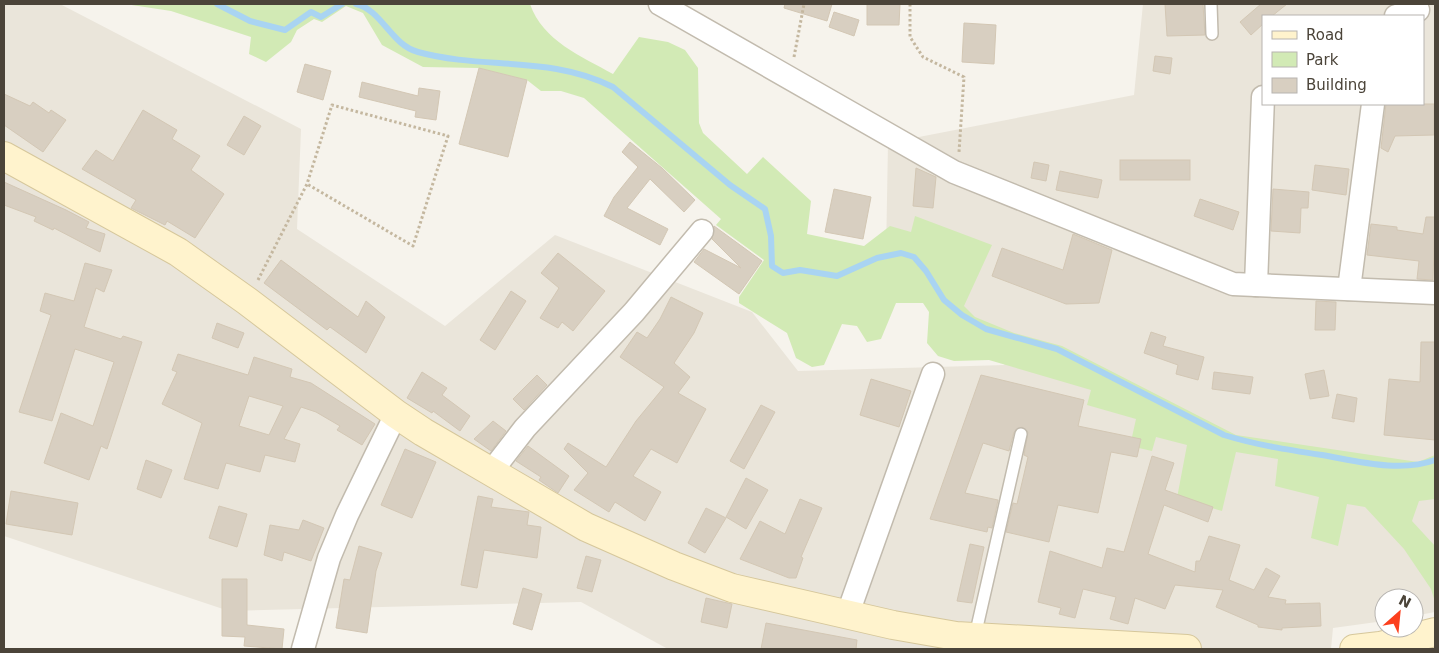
<svg xmlns="http://www.w3.org/2000/svg" width="1439" height="653" font-family="'DejaVu Sans',sans-serif">
  <style>
    .residential { fill: #eae5da; fill-rule: evenodd }
    .green { fill: #d2eab5 }
    .lines { fill: none; stroke-linecap: round; stroke-linejoin: round }
    .stream { stroke: #a9d4f2; stroke-width: 6 }
    .building { fill: #d8cfc1; stroke: #d3c7b4; fill-rule: evenodd }
    .lane-casing { stroke: #c2bbae; stroke-width: 14 }
    .street-casing { stroke: #c2bbae; stroke-width: 25 }
    .secondary-casing { stroke: #d6c79b; stroke-width: 30 }
    .path { stroke: #c4b79f; stroke-width: 3; stroke-dasharray: 2.5 2.5; stroke-linecap: butt }
    .lane { stroke: #fff; stroke-width: 11 }
    .street { stroke: #fff; stroke-width: 22 }
    .secondary { stroke: #fff3cd; stroke-width: 28 }
  </style>
  <rect width="100%" height="100%" fill="#f6f3ec"/>
  <path class="residential" d="M4 4H60L301 129 297 229 445 326 555 235 752 312 798 371 1005 365 886 255 888 143 1134 95 1143 4H1435V612L1414 616V598H1384V621L1333 628 1331 649H668L581 602 229 611 4 536ZM1263 16H1423V104H1263Z"/>
  <path class="green" d="M125 4H530C543 41 581 56 613 74L639 37 668 42 685 50 698 68 699 123 703 133 747 174 763 157 811 201 807 234 864 246 890 226 911 232 915 216 992 245 964 306 975 317 1014 333 1062 346 1236 435 1418 462 1435 455V499L1419 501 1412 521 1435 546V602L1431 589 1404 549 1365 507 1347 504 1338 546 1311 538 1319 497 1275 486 1278 459 1236 452 1222 511 1177 498 1187 445 1156 437 1152 451 1130 446 1136 419 1087 405 1091 390 989 360 954 361 938 356 927 343 929 312 923 303H896L881 339 867 342 857 326 842 324 824 365 812 367 796 358 787 333 739 303V297L764 260 716 225 721 219 584 98 561 91H541L527 80 479 68 423 67 382 45 363 13 346 6 322 22 314 19 297 30 291 42 266 62 249 54 251 37 171 11Z"/>
  <g class="lines">
    <g class="stream">
      <path d="M217 4 250 21 285 30 311 12 321 17 342 4"/>
      <path d="M356 4C382 10 391 45 418 52 483 70 550 55 613 87L730 185 765 209 771 236 772 266 783 273 800 270 837 276 877 258 901 253 914 257 926 271 944 300 962 315 986 329 1057 349 1224 435C1256 445 1289 450 1322 455 1357 461 1400 473 1435 460"/>
    </g>
  </g>
  <g class="building">
    <path d="M785 4H832L827 21 784 8Z"/>
    <path d="M867 4H900L899 25H867Z"/>
    <path d="M1165 4H1203L1205 35 1167 36Z"/>
    <path d="M1261 4H1287L1272 16H1263V24L1251 35 1240 22Z"/>
    <path d="M834 12 859 20 854 36 829 27Z"/>
    <path d="M964 23 996 25 994 64 962 62Z"/>
    <path d="M1155 56 1172 58 1170 74 1153 71Z"/>
    <path d="M305 64 331 71 323 100 297 92Z"/>
    <path d="M479 68 527 80 508 157 459 144Z"/>
    <path d="M362 82 418 96 419 88 440 91 436 120 415 117 416 111 359 97Z"/>
    <path d="M4 94 30 106 33 102 49 113 51 110 66 120 43 152 4 125Z"/>
    <path d="M1386 104H1434V135L1395 136 1388 152 1381 148Z"/>
    <path d="M143 110 177 130 172 139 200 156 191 170 224 194 195 238 167 221 165 225 131 208 136 200 82 169 96 150 113 161Z"/>
    <path d="M244 116 261 126 244 155 227 145Z"/>
    <path d="M630 142 662 168 695 200 684 212 650 179 627 208 668 229 660 245 604 216 614 197 638 167 622 152Z"/>
    <rect x="1120" y="160" width="70" height="20"/>
    <path d="M1034 162 1049 165 1046 181 1031 178Z"/>
    <path d="M1315 165 1349 169 1346 195 1312 190Z"/>
    <path d="M916 168 936 177 933 208 913 206Z"/>
    <path d="M1060 171 1102 180 1098 198 1056 190Z"/>
    <path d="M4 182 66 210 89 222 86 228 105 234 100 252 54 228 53 230 34 221 36 217 4 205Z"/>
    <path d="M834 189 871 197 863 239 825 232Z"/>
    <path d="M1273 189 1309 192 1308 208H1301L1300 233 1271 231Z"/>
    <path d="M1200 199 1239 212 1233 230 1194 216Z"/>
    <path d="M1426 217H1435L1433 280 1417 279 1419 261 1367 255 1371 224 1397 227V230L1423 234Z"/>
    <path d="M714 226 762 261 739 294 694 262 704 249 741 268 712 239Z"/>
    <path d="M1073 234 1112 250 1099 303 1066 304 992 276 1002 248 1063 270Z"/>
    <path d="M558 253 605 291 573 331 562 322 558 328 540 318 559 288 541 273Z"/>
    <path d="M281 260 358 317 366 301 385 317 366 353 330 327 327 330 264 283Z"/>
    <path d="M85 263 112 270 104 292 96 288 84 327 121 339 123 336 142 342 107 449 101 446 89 480 44 463 61 413 93 426 114 362 75 349 52 421 19 412 51 315 40 311 45 293 74 301Z"/>
    <path d="M511 291 526 301 495 350 480 340Z"/>
    <path d="M671 297 703 313 694 333 674 363 690 377 678 393 706 409 677 463 651 449 633 476 661 492 645 521 615 502 609 512 574 490 588 473 564 449 568 443 606 467 636 421 664 387 620 357 637 332 647 338 660 319Z"/>
    <path d="M1316 301 1336 302 1335 330H1315Z"/>
    <path d="M217 323 244 333 238 348 212 338Z"/>
    <path d="M1151 332 1166 337 1163 346 1204 357 1198 380 1176 374 1178 365 1144 353Z"/>
    <path d="M1421 342H1435V440L1384 435 1389 379 1420 382Z"/>
    <path d="M178 354 248 375 254 357 292 369 290 377 311 383 375 424 362 445 337 430 340 426 316 412 301 407 284 439 300 444 295 462 265 455 260 472 226 463 218 489 184 479 202 423 162 404 177 372 172 370ZM249 396 283 406 269 435 239 426Z"/>
    <path d="M1324 370 1329 396 1310 399 1305 374Z"/>
    <path d="M422 372 447 388 442 395 470 416 460 431 433 411 432 413 407 398Z"/>
    <path d="M1214 372 1253 377 1250 394 1212 389Z"/>
    <path d="M537 375 547 385 524 410 513 399Z"/>
    <path d="M981 375 1084 400 1078 426 1141 439 1137 457 1111 452 1098 513 1058 505 1049 542 1006 532 1013 503 1017 504 1028 457 1024 455 1028 432 1022 427 1014 432 1009 451 983 443 965 493 998 500 992 528 988 527 987 532 930 519Z"/>
    <path d="M871 379 911 391 899 427 860 415Z"/>
    <path d="M1337 394 1357 398 1354 422 1332 418Z"/>
    <path d="M761 405 775 412 744 469 730 461Z"/>
    <path d="M493 421 506 431 491 451 474 439Z"/>
    <path d="M528 446 569 476 558 493 539 480 541 477 516 461Z"/>
    <path d="M405 449 436 462 412 518 381 505Z"/>
    <path d="M1152 456 1174 463 1165 490 1213 507 1208 522 1164 505 1148 554 1195 572 1196 561H1200L1209 536 1240 545 1229 580 1254 590 1266 568 1280 576 1268 597 1286 600 1285 604 1320 603 1321 626 1282 628V630L1258 627V625L1216 607 1223 590 1175 585 1165 609 1135 598 1128 624 1110 619 1116 597 1083 589 1075 618 1059 614 1061 608 1038 602 1050 551 1102 568 1107 548 1124 552Z"/>
    <path d="M146 460 172 470 161 498 137 489Z"/>
    <path d="M746 478 768 490 746 529 726 517Z"/>
    <path d="M11 491 78 503 72 535 6 524Z"/>
    <path d="M478 496 493 499 491 507 529 512 527 525 541 527 537 558 484 550 477 588 461 585Z"/>
    <path d="M800 499 822 508 801 557 803 558 796 578H789L740 559 760 521 785 534Z"/>
    <path d="M219 506 247 514 237 547 209 538Z"/>
    <path d="M706 508 726 518 705 553 688 543Z"/>
    <path d="M303 520 324 528 311 561 284 552 282 561 264 555 270 525 299 530Z"/>
    <path d="M970 544 984 547 972 603 957 601Z"/>
    <path d="M359 546 382 553 376 571 367 633 336 628 344 579 350 580Z"/>
    <path d="M586 556 601 560 592 592 577 588Z"/>
    <path d="M222 579H247V625L284 629 282 649 244 646 245 637 222 636Z"/>
    <path d="M523 588 542 594 532 630 513 624Z"/>
    <path d="M706 598 732 604 727 628 701 622Z"/>
    <path d="M766 623 857 640 856 649H761Z"/>
  </g>
  <g class="lines">
    <defs>
      <g id="lane">
        <path d="M1211 4 1212 34"/>
        <path d="M975 636 1021 434"/>
      </g>
      <g id="street">
        <path d="M660 4 954 172 1233 284 1435 293"/>
        <path d="M1396 16 1418 10"/>
        <path d="M1256 285 1263 97"/>
        <path d="M1349 289 1373 104"/>
        <path d="M491 472 525 428 634 312 702 231"/>
        <path d="M847 616 933 374"/>
        <path d="M303 649 329 558 347 515 396 414"/>
      </g>
      <g id="secondary">
        <path d="M4 156 178 252 247 301 396 414 423 432 586 527 674 566 732 588 893 625 956 636 1187 649"/>
        <path d="M1354 649 1380 646 1435 632"/>
      </g>
    </defs>
    <use href="#lane" class="lane-casing"/>
    <use href="#street" class="street-casing"/>
    <use href="#secondary" class="secondary-casing"/>
    <g class="path">
      <path d="M910 4V37L923 57 964 77 959 152"/>
      <path d="M794 57 804 4"/>
      <path d="M258 280 307 184 332 105 448 136 413 246 307 184"/>
    </g>
    <use href="#lane" class="lane"/>
    <use href="#street" class="street"/>
    <use href="#secondary" class="secondary"/>
  </g>
  <rect width="1439" height="653" fill="none" stroke="#4b4439" stroke-width="10"/>
  <rect x="1262" y="15" width="162" height="90" fill="#ffffff" stroke="#b7b4b0"/>
  <rect x="1272" y="31" width="25" height="8" fill="#fff3cd" stroke="#b7b4b0"/>
  <text x="1306" y="40" font-size="15" fill="#4b4439">Road</text>
  <rect x="1272" y="52" width="25" height="15" fill="#d2eab5" stroke="#b7b4b0"/>
  <text x="1306" y="65" font-size="15" fill="#4b4439">Park</text>
  <rect x="1272" y="78" width="25" height="15" fill="#d8cfc1" stroke="#b7b4b0"/>
  <text x="1306" y="90" font-size="15" fill="#4b4439">Building</text>
  <g transform="translate(1399 613) rotate(27)"><circle r="24" fill="#ffffff" stroke="#b7b4b0"/>
  <path d="M0-4L9 19L0 12L-9 19Z" fill="#fc3f1d"/>
  <text y="-8" font-size="14" font-weight="bold" text-anchor="middle" fill="#4b4439">N</text>
  </g>
</svg>
